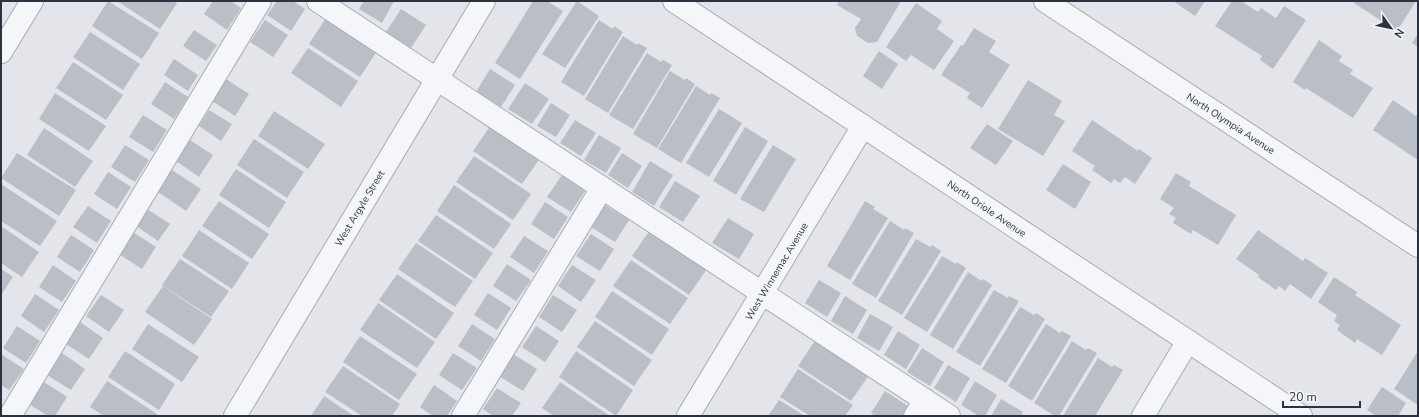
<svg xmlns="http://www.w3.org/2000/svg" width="1419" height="417" font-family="'Nunito Sans',sans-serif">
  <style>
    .building { fill: #babec7 }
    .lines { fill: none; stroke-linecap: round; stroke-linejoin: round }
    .minor-casing { stroke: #a8acb4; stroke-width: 24 }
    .minor { stroke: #f5f6f9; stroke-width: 22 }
    .labels { text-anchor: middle; stroke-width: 3; stroke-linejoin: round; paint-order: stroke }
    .street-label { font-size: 10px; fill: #2b3342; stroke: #f2f4f8 }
  </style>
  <rect width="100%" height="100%" fill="#e3e5ea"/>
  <g class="building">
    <path d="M108 1 159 33 142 59 92 26Z"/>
    <path d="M117 1H173L177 3 160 29Z"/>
    <path d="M213 1H231L241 8 227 30 204 14Z"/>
    <path d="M277 1H293L305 9 291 31 267 15Z"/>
    <path d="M364 1H394L382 23 359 9Z"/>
    <path d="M533 1H547L563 11 520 79 495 63Z"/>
    <path d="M577 1 599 16 565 68 542 54Z"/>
    <path d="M839 1H901L877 42 868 43 857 36 855 28 861 19 837 5Z"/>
    <path d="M1173 1H1205L1195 16Z"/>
    <path d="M1232 1H1241L1258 12 1261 8 1276 18 1284 6 1306 20 1273 69 1260 60 1262 56 1215 26Z"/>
    <path d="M1355 1H1416L1397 31 1354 3Z"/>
    <path d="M916 3 942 21 937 29 954 41 934 70 911 55 906 61 886 47Z"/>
    <path d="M401 9 426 25 411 48 386 32Z"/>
    <path d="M326 18 377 51 360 77 309 44Z"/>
    <path d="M265 20 288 35 273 57 250 42Z"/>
    <path d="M599 20 613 29 614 26 623 32 584 96 561 82Z"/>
    <path d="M974 28 996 41 989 52 1010 65 982 108 967 98 970 93 941 75 961 45 963 46Z"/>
    <path d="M194 30 217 45 206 61 183 46Z"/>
    <path d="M90 32 140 64 123 90 73 57Z"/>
    <path d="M1418 34V47L1412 43Z"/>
    <path d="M623 36 637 45 638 43 647 48 608 113 585 99Z"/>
    <path d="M1319 40 1342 56 1339 61 1353 70 1350 74 1373 88 1353 118 1306 88 1305 90 1293 82Z"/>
    <path d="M308 48 358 81 341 107 291 73Z"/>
    <path d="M879 51 898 64 882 89 863 76Z"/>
    <path d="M647 53 661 62 663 60 672 65 633 129 609 115Z"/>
    <path d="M174 59 198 75 188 91 164 75Z"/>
    <path d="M73 62 123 95 106 120 56 88Z"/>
    <path d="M490 69 515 85 501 107 476 92Z"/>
    <path d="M670 71 685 80 686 78 695 84 657 148 633 134Z"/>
    <path d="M226 79 249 94 235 116 212 101Z"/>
    <path d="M1028 80 1062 101 1054 115 1065 121 1043 156 998 129Z"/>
    <path d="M165 82 188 97 174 119 151 104Z"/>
    <path d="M525 83 549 99 532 124 508 109Z"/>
    <path d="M696 86 710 95 711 93 720 98 681 163 658 149Z"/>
    <path d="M55 93 106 126 89 151 39 119Z"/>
    <path d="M1393 100 1416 116 1418 113V160L1373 130Z"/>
    <path d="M551 103 570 115 556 137 537 126Z"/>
    <path d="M719 109 742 123 709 177 686 163Z"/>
    <path d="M209 110 232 124 221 141 199 126Z"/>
    <path d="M274 111 325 144 308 169 258 136Z"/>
    <path d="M143 115 167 130 153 152 129 137Z"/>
    <path d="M575 120 596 133 581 156 560 143Z"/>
    <path d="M1092 120 1138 151 1139 149 1152 158 1135 184 1125 177 1120 183 1114 179 1111 183 1092 170 1095 166 1072 151Z"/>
    <path d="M987 124 1013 141 996 165 970 148Z"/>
    <path d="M491 125 540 158 522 184 473 151Z"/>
    <path d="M745 127 768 141 736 195 713 181Z"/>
    <path d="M44 128 93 161 75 187 27 155Z"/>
    <path d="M599 135 621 148 606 173 584 160Z"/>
    <path d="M254 139 304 172 287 198 237 165Z"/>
    <path d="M190 140 213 155 199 177 176 161Z"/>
    <path d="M125 145 149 160 135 182 111 167Z"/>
    <path d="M773 145 796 159 764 212 740 199Z"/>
    <path d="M17 153 76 190 59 216 1 178Z"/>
    <path d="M622 153 642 166 628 188 608 175Z"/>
    <path d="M474 156 531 194 513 220 456 182Z"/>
    <path d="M650 161 673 175 654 206 632 192Z"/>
    <path d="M1063 164 1091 182 1075 209 1046 190Z"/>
    <path d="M236 169 286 202 269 228 219 195Z"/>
    <path d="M172 170 201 189 186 211 158 192Z"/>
    <path d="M108 172 131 187 117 209 94 194Z"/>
    <path d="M1176 173 1191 182 1189 186 1236 215 1218 245 1193 230 1191 234 1173 223 1176 218 1169 214 1174 208 1160 199Z"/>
    <path d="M562 175 585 191 571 212 547 197Z"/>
    <path d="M675 181 700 196 683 222 659 207Z"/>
    <path d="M1 184 57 221 40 246 1 221Z"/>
    <path d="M454 185 511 224 494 249 437 211Z"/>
    <path d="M219 201 269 234 252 259 202 226Z"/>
    <path d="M865 201 875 207 873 209 888 218 850 280 827 266Z"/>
    <path d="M545 202 568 217 554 239 531 224Z"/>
    <path d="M605 205 629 220 615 242 591 227Z"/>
    <path d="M88 206 111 221 97 243 73 227Z"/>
    <path d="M147 209 170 224 158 241 135 225Z"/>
    <path d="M436 215 493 253 475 279 418 241Z"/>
    <path d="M728 218 754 234 739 259 712 243Z"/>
    <path d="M890 221 904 230 905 228 914 233 876 298 852 284Z"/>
    <path d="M1 226 39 252 22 277 1 263Z"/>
    <path d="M199 230 249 263 232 289 182 256Z"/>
    <path d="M650 230 707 269 689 295 632 256Z"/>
    <path d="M1258 230 1303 261 1305 258 1328 273 1311 299 1290 284 1285 291 1279 286 1276 290 1258 277 1259 275 1236 259Z"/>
    <path d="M133 232 156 247 142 269 119 254Z"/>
    <path d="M591 234 614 249 600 271 576 256Z"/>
    <path d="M71 235 94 250 80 272 57 257Z"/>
    <path d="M524 236 548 251 534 273 510 257Z"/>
    <path d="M916 239 930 247 932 245 941 251 902 315 878 301Z"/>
    <path d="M416 243 473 281 455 307 398 269Z"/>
    <path d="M942 256 956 264 957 262 966 268 927 332 904 318Z"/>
    <path d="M180 259 229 291 211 317 162 285Z"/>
    <path d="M631 260 688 298 670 324 613 286Z"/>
    <path d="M507 264 531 280 516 301 493 286Z"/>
    <path d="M53 265 76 281 62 302 39 287Z"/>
    <path d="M572 265 596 280 581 302 558 286Z"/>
    <path d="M1 269 13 277 1 295Z"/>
    <path d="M968 272 982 281 983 279 992 285 953 349 930 335Z"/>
    <path d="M397 274 454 313 436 339 379 300Z"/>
    <path d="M1334 277 1357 292 1355 295 1401 325 1382 355 1357 339 1355 343 1337 330 1340 325 1334 321 1337 315 1318 302Z"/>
    <path d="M819 280 841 293 827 317 805 303Z"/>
    <path d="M163 286 212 319 194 345 145 312Z"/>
    <path d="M994 290 1008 298 1009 296 1019 301 980 366 956 352Z"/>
    <path d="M612 291 669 329 652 355 595 317Z"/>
    <path d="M488 293 511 308 497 330 474 315Z"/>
    <path d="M35 294 59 310 44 332 21 316Z"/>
    <path d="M101 295 124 310 109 332 86 316Z"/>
    <path d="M553 295 577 310 562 332 539 317Z"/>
    <path d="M845 296 867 310 853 334 831 321Z"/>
    <path d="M378 303 435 342 417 368 360 330Z"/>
    <path d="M1020 307 1034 315 1036 313 1045 319 1006 383 982 369Z"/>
    <path d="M870 314 893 327 879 351 857 338Z"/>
    <path d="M595 321 652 360 634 386 577 347Z"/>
    <path d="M80 322 103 338 89 359 66 344Z"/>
    <path d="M148 324 199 357 182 382 132 349Z"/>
    <path d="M472 324 495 339 481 361 458 346Z"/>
    <path d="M1046 324 1060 333 1062 331 1071 336 1032 401 1008 386Z"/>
    <path d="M17 326 40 341 26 363 3 348Z"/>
    <path d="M536 326 559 341 545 362 522 347Z"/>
    <path d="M898 331 920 345 906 369 884 355Z"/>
    <path d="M360 336 417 374 399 400 343 362Z"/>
    <path d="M816 339 869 375 851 401 798 366Z"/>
    <path d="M1072 341 1086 350 1088 348 1097 353 1059 416H1055L1034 403Z"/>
    <path d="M922 348 944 362 930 386 907 372Z"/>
    <path d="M125 351 175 384 159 410 108 377Z"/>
    <path d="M576 351 633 390 616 416 559 377Z"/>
    <path d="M1418 351V405L1394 389Z"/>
    <path d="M62 353 85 369 71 390 47 375Z"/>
    <path d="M453 353 477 368 462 390 439 375Z"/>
    <path d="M1 354 24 369 9 390 1 385Z"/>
    <path d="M513 354 537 369 523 391 499 376Z"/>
    <path d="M1098 358 1112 367 1114 365 1123 370 1095 416H1063Z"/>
    <path d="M948 365 970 378 956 402 934 388Z"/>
    <path d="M343 366 400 404 392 416H362L325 392Z"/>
    <path d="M798 369 853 405 845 416H810L780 397Z"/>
    <path d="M107 381 157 414 156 416H104L90 407Z"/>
    <path d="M975 381 997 395 985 416H979L961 405Z"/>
    <path d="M44 382 67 397 55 416H48L29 404Z"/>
    <path d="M560 382 610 416H554L542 408Z"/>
    <path d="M434 385 457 401 447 416H433L420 407Z"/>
    <path d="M1382 387 1406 403 1398 416H1376L1367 410Z"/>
    <path d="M497 388 521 403 512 416H493L483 409Z"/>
    <path d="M885 391 908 406 902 416H876L871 413Z"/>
    <path d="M324 396 354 416H311Z"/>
    <path d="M1001 399 1023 412 1021 416H991Z"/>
    <path d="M779 400 805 416H768Z"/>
  </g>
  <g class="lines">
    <defs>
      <g id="minor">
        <path d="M318 1 949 416"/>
        <path d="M674 1 1301 416"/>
        <path d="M1045 1 1418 246"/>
        <path d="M1 52 32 1"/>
        <path d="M10 416 260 1"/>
        <path d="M235 416 484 1"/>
        <path d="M463 416 602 188"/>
        <path d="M688 416 863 126"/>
        <path d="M915 416 925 400"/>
        <path d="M1143 416 1188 341"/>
      </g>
    </defs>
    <use href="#minor" class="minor-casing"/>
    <use href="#minor" class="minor"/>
  </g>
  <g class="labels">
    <g class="street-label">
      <text transform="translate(1231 123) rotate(33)" y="4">North Olympia Avenue</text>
      <text transform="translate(359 208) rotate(-59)" y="4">West Argyle Street</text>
      <text transform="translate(987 208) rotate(34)" y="4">North Oriole Avenue</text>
      <text transform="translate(776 271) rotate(-59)" y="4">West Winnemac Avenue</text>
    </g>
  </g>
  <rect width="1419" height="417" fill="none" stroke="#2b3342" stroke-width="4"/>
  <g transform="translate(1391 28) rotate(123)" stroke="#f2f4f8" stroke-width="3" paint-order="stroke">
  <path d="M0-3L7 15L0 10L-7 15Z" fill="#2b3342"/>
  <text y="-6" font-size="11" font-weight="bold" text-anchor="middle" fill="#2b3342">N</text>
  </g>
  <path d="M1283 401v6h77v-6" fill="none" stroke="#2b3342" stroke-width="2"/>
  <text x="1289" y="401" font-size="12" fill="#2b3342" stroke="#f2f4f8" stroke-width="3" paint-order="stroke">20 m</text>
</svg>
